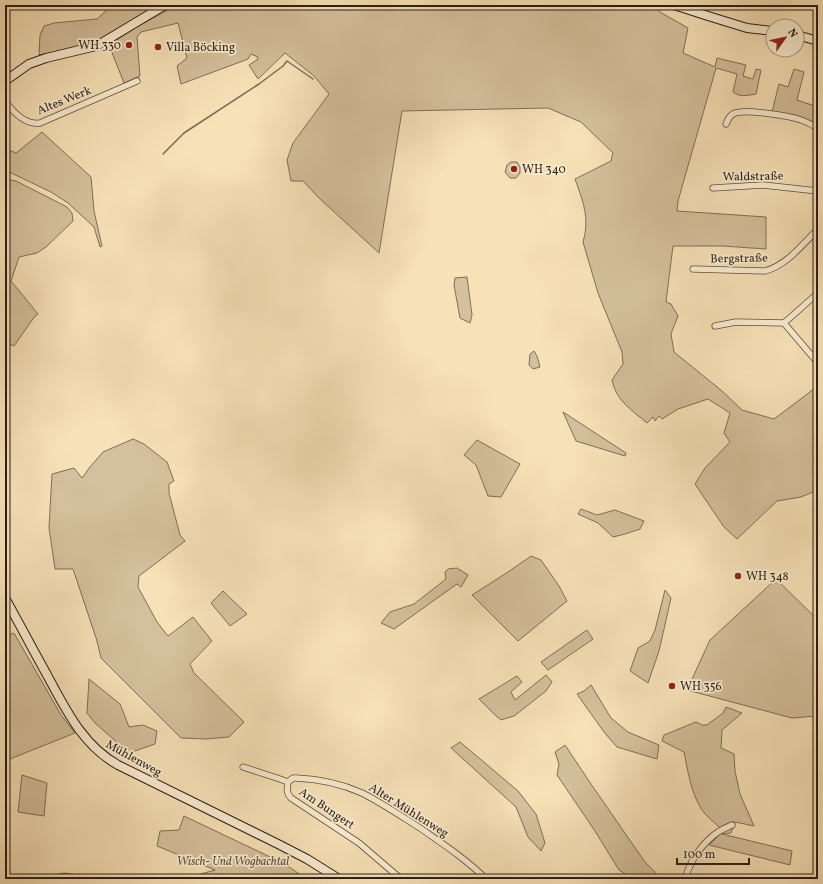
<svg xmlns="http://www.w3.org/2000/svg" width="823" height="884" font-family="Vollkorn,serif">
  <style>
    .green { fill: #d4c09c; stroke: #7f6f59 }
    .lines { fill: none; stroke-linecap: round; stroke-linejoin: round }
    .stream { stroke: #7b6b56; stroke-width: 1.5 }
    .street-casing { stroke: #5d4f3e; stroke-width: 7 }
    .secondary-casing { stroke: #2a1e16; stroke-width: 10 }
    .street { stroke: #faecd0; stroke-width: 5.5 }
    .secondary { stroke: #faecd0; stroke-width: 8 }
    .poi-dot { fill: #8f2418; stroke: #faecd0; stroke-width: 1.5 }
    .labels { text-anchor: middle; stroke-width: 3.5; stroke-linejoin: round; paint-order: stroke }
    .poi-label { font-size: 12px; fill: #2a1e16; stroke: #faecd0; text-anchor: start }
    .street-label { font-size: 12px; fill: #2a1e16; stroke: #faecd0 }
    .park-label { font-size: 12px; font-style: italic; fill: #5d4f3e; stroke: #faecd0 }
  </style>
  <rect width="100%" height="100%" fill="#f7e1b7"/>
  <filter id="stains"><feTurbulence type="fractalNoise" baseFrequency=".005" numOctaves="4"/><feColorMatrix values="0 0 0 0 .2 0 0 0 0 .09 0 0 0 0 .02 0 0 0 .5 -.17"/></filter>
  <radialGradient id="worn" r=".72"><stop offset=".6" stop-color="#630" stop-opacity="0"/><stop offset="1" stop-color="#630" stop-opacity=".3"/></radialGradient>
  <g class="green">
    <path d="M110 5H160L101 39 87 46 39 55 40 35 44 26 54 23 97 19 109 8Z"/>
    <path d="M177 5H657V7L660 12 688 28 683 53 715 67 717 58 746 65 743 76 753 79 756 69 761 70 756 94C748 95 740 98 733 92L737 74 716 68 678 201 677 211 766 217V249L722 246H673L666 302 671 304 678 316 671 334 674 352 722 391 742 410 774 419 806 395 818 385V490L801 497 777 501 737 539 724 527 695 484 705 468 730 442 724 433 730 413 708 399 678 409 662 419 659 416 655 421 653 417 647 423C632 410 616 401 612 380L623 364 622 352 598 293 583 242C590 218 583 201 575 179L611 161 613 153 581 122 548 108 402 111 379 253 319 198 303 181H291L287 160 293 143 329 94 314 76 285 53 258 79 249 65 257 60 258 57 251 54 248 59 181 84 177 66 187 58 178 23 141 32 137 37 140 76 124 83 109 45 135 28Z"/>
    <path d="M794 69 804 72 797 100 818 107V125C804 117 788 115 772 112L779 84 788 87Z"/>
    <path d="M42 132 91 177 94 211 102 246 100 247 94 227 68 203 51 192 5 170V148L16 153Z"/>
    <path d="M511 162H517L520 167V173L516 178H510L505 172 507 165Z"/>
    <path d="M5 179 16 181 67 207 72 213 73 221 46 247 37 253 19 257 11 281 38 314 35 316 14 346 5 342Z"/>
    <path d="M467 277 472 315 470 323 460 318 454 285 455 278Z"/>
    <path d="M534 351 537 356 540 367 533 369 529 365 530 354Z"/>
    <path d="M563 412 626 453 625 456 576 441Z"/>
    <path d="M133 439 144 444 167 462 174 481 169 484V493L180 535 185 541 139 576 138 587 157 622 168 636 193 617 212 641 190 664 194 673 244 722 229 737 206 739 181 738 101 658 97 641 73 569H55L49 528 52 474 74 468 82 478 90 467 103 452Z"/>
    <path d="M477 440 520 464 501 497 488 496 476 465 464 455Z"/>
    <path d="M581 509 597 515 615 510 644 521 640 529 625 534 613 537 598 523 578 514Z"/>
    <path d="M531 556 541 560 559 586 567 601 518 641 472 595 508 572Z"/>
    <path d="M457 568 468 575 461 587 457 584 394 629 381 623 390 612 414 604 446 579 445 572 448 569Z"/>
    <path d="M776 579 818 620V719L816 716 792 718 687 690 710 640Z"/>
    <path d="M665 590 671 598 659 651 648 683 630 671 638 648 650 641 655 630Z"/>
    <path d="M223 591 247 614 230 626 211 603Z"/>
    <path d="M587 630 593 639 548 670 541 662Z"/>
    <path d="M14 633 61 715 75 733 10 759 5 760V637Z"/>
    <path d="M546 675 552 682 546 691 514 716 501 720 495 715 479 699 517 676 522 682 511 692 515 700Z"/>
    <path d="M89 679 120 704 129 727 143 725 157 731 155 744 129 753 95 723 87 713Z"/>
    <path d="M591 685 611 718 628 732 659 745 657 759 617 747 604 732 577 694 584 691Z"/>
    <path d="M726 707 742 713 722 730 721 748 734 754 735 771 740 794 754 826 735 822 731 833 722 834 792 851 790 865 709 845 720 834V828C714 822 707 817 702 810 691 793 688 772 684 752L662 741 664 735 696 722 702 725H707L723 713Z"/>
    <path d="M460 742 518 791 536 814 545 843 541 851 528 837 516 807 451 748Z"/>
    <path d="M565 745 591 784 645 862 655 872V879H634L619 870 595 831 557 775 559 764 555 752Z"/>
    <path d="M22 775 47 783 44 816 18 812Z"/>
    <path d="M184 816 283 863 307 879H183L215 870 157 846 160 831 179 830Z"/>
    <path d="M64 873 109 879H34Z"/>
  </g>
  <g class="lines">
    <path class="stream" d="M163 154 184 133 259 84 283 66 287 61 313 79"/>
    <defs>
      <g id="street">
        <path d="M5 101C13 112 26 125 40 123L137 81"/>
        <path d="M726 124C728 120 729 116 733 114 742 108 790 116 801 120 807 122 812 125 818 128"/>
        <path d="M713 188 763 185 818 191"/>
        <path d="M693 269 765 271C787 265 802 245 818 229"/>
        <path d="M784 323 818 363"/>
        <path d="M715 326 736 322 784 323 818 293"/>
        <path d="M243 767 277 778 288 782"/>
        <path d="M288 782 293 778H296C318 779 342 784 362 793 382 803 401 816 420 828 443 844 466 859 486 879"/>
        <path d="M288 782C287 789 286 793 291 798L359 843 401 879"/>
        <path d="M685 879C690 861 702 843 718 832 722 829 728 827 732 825"/>
      </g>
      <g id="secondary">
        <path d="M674 5 708 16 747 28 773 31"/>
        <path d="M797 35 818 41"/>
        <path d="M5 81 29 64 46 58 92 47 100 44 165 5"/>
        <path d="M5 598C19 623 32 648 46 673 65 708 82 745 118 765L278 844 307 859 339 879"/>
      </g>
    </defs>
    <use href="#street" class="street-casing"/>
    <use href="#secondary" class="secondary-casing"/>
    <use href="#street" class="street"/>
    <use href="#secondary" class="secondary"/>
  </g>
  <g class="poi-dot">
    <circle cx="129" cy="45" r="4"/>
    <circle cx="158" cy="47" r="4"/>
    <circle cx="514" cy="169" r="4"/>
    <circle cx="738" cy="576" r="4"/>
    <circle cx="672" cy="686" r="4"/>
  </g>
  <g class="labels">
    <g class="poi-label">
      <text x="121" y="49" text-anchor="end">WH 330</text>
      <text x="166" y="51">Villa Böcking</text>
      <text x="522" y="173">WH 340</text>
      <text x="746" y="580">WH 348</text>
      <text x="680" y="690">WH 356</text>
    </g>
    <g class="street-label">
      <text transform="translate(64 100) rotate(-22)" y="4">Altes Werk</text>
      <text transform="translate(753 176) rotate(-1)" y="4">Waldstraße</text>
      <text transform="translate(739 258) rotate(-1)" y="4">Bergstraße</text>
      <text transform="translate(134 758) rotate(29)" y="4">Mühlenweg</text>
      <text transform="translate(327 808) rotate(34)" y="4">Am Bungert</text>
      <text transform="translate(409 810) rotate(32)" y="4">Alter Mühlenweg</text>
    </g>
    <g class="park-label">
      <text x="233" y="865">Wisch- Und Wogbachtal</text>
    </g>
  </g>
  <rect width="823" height="884" fill="none" stroke="#f7e1b7" stroke-width="20"/>
  <rect x="6" y="6" width="811" height="872" fill="none" stroke="#2a1e16" stroke-width="2"/>
  <rect x="10" y="10" width="803" height="864" fill="none" stroke="#2a1e16"/>
  <g transform="translate(785 38) rotate(57)"><circle r="19" fill="#faecd0" stroke="#a79a86"/>
  <path d="M0-3L7 15L0 10L-7 15Z" fill="#8f2418"/>
  <text y="-6" font-size="11" font-weight="bold" text-anchor="middle" fill="#2a1e16">N</text>
  </g>
  <path d="M677 858v6h72v-6" fill="none" stroke="#2a1e16" stroke-width="2"/>
  <text x="683" y="858" font-size="12" fill="#2a1e16" stroke="#faecd0" stroke-width="3" paint-order="stroke">100 m</text>
  <rect width="100%" height="100%" filter="url(#stains)"/>
  <rect width="100%" height="100%" fill="url(#worn)"/>
</svg>
